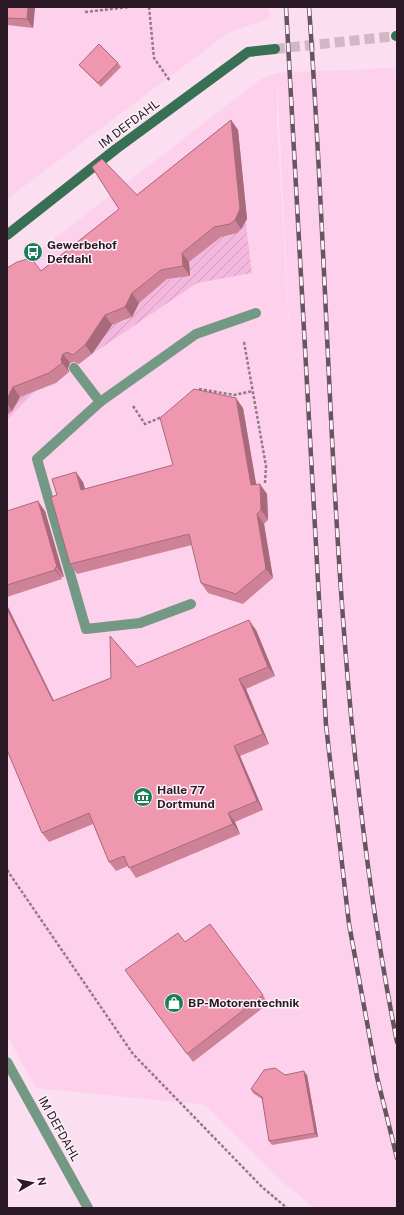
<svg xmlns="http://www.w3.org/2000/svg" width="404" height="1215" font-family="'Public Sans',sans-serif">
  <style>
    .built { fill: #fdd0eb; fill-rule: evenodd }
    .garden { fill: url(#garden-furrows) }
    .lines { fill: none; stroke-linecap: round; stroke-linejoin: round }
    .secondary-tunnel { stroke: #d1b7c7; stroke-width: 10; stroke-dasharray: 10 5; stroke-linecap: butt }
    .path { stroke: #917a88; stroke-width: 2.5; stroke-dasharray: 3 2; stroke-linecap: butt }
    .lane { stroke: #739884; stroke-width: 10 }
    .street { stroke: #739884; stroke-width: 10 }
    .secondary { stroke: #377055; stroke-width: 10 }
    .rail-casing { stroke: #685460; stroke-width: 4.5 }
    .rail { stroke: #fcf2f8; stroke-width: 3; stroke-dasharray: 9; stroke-linecap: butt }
    .wall { fill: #ce8297 }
    .shaded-wall { fill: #a86a7b }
    .building { fill: #f097b0; stroke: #a86a7b }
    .labels { text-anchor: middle; stroke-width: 3; stroke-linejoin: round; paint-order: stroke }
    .street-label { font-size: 12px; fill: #2b1a25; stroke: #fcf2f8 }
    .poi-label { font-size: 12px; font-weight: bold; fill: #2b1a25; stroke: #fcf2f8; text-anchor: start }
  </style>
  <defs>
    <pattern id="garden-furrows" width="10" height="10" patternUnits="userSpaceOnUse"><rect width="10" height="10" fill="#f4b7dd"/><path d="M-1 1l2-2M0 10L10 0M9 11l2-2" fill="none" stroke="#d19dbe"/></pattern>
  </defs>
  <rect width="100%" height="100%" fill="#fbdeef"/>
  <g class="built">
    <path d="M7 7H268L271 18 229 32 7 199Z"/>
    <path d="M395 68 397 121V1208H314L285 1184 205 1105 36 1088 7 1035V275L261 79 277 73ZM277 75 291 364 277 124Z"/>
  </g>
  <g class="garden">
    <path d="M245 218 252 273 197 283 92 354 101 333 116 320 122 322 132 317 134 306 167 279 182 277 189 268V262L226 233C239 236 241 229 245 218Z"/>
    <path d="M31 387 35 391 7 420C7 405 20 396 31 387Z"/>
  </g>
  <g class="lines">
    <path class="secondary-tunnel" d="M275 49 396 36"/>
    <g class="path">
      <path d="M149 7 154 58 170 81"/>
      <path d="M85 12 129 7"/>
      <path d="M244 342 266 466 265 483"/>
      <path d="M195 392 199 389 234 395 253 391"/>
      <path d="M133 406 145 424 162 417"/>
      <path d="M7 870 133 1054 262 1187 287 1208"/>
    </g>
    <g class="lane">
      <path d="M74 368 100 402"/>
      <path d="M191 604 140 623 86 629 37 459 100 402 196 334 256 313"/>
    </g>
    <path class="street" d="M7 1062 88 1208"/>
    <g class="secondary">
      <path d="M396 36H397"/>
      <path d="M7 235 116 149 248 52 275 49"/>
    </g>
    <defs>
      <g id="rail">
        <path d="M286 7 326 725 349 924 377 1077 397 1158"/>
        <path d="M309 7C334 352 329 702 397 1042"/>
      </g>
    </defs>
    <use href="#rail" class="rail-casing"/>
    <use href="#rail" class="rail"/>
  </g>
  <g class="wall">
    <path d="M7 7H35L33 28 7 25Z"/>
    <path d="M118 63 121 67 101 87 79 65Z"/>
    <path d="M231 120 238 130 247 219 241 229 237 233 221 237 189 262 190 276 167 279 139 303 132 317 112 325 92 354 79 364 74 362 70 363 68 368 69 372 56 383 20 397 12 411 7 415V268L41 271Z"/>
    <path d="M243 408 256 484 267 494 268 520 264 524 273 578 243 604 208 593 201 583 192 545 77 574 70 564 57 495 83 482 85 489 173 465Z"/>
    <path d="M7 511H45L64 577H61L62 579 7 597Z"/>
    <path d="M256 630 275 676 246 689 269 744 240 756 263 810 235 822 240 834 136 878 128 866 116 871 109 862 93 824 49 842 42 833 54 701 137 667Z"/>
    <path d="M185 942 263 995 268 1004 193 1062 131 978Z"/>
    <path d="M285 1075H307L318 1137 272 1145 269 1141 262 1099 253 1093 251 1089Z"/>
  </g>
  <g class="shaded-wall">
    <path d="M28 7H35L33 28 27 19Z"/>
    <path d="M231 120 238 130 247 219 241 229 235 220Z"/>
    <path d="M182 253 189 262 190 276 183 266Z"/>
    <path d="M132 293 139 303 132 317 125 307Z"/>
    <path d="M105 315 112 325 92 354 85 345Z"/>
    <path d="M63 354 70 363 68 368 69 372 62 363 61 359Z"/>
    <path d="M13 387 20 397 12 411 7 403V399Z"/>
    <path d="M236 398 243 408 258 495 251 485Z"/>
    <path d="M76 472 83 482 88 500 81 490Z"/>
    <path d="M260 484 267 494 268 520 261 510Z"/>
    <path d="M38 501 45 511 64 577 57 567Z"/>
    <path d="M257 514 264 524 273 578 266 569Z"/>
    <path d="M55 568 61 577 62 579 55 570Z"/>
    <path d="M7 605 59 711 53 701 7 609Z"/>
    <path d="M249 620 256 630 275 676 268 667Z"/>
    <path d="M239 679 246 689 269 744 263 734Z"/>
    <path d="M234 746 240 756 263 810 257 801Z"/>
    <path d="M228 813 235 822 240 834 233 824Z"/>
    <path d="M304 1071 307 1075 318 1137 315 1133Z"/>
  </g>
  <g class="building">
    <path d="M7 7H28L27 19 7 18Z"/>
    <path d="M99 44 118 63 98 83 79 65Z"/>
    <path d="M231 120 240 209 235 220 230 224 214 227 182 253 183 266 161 270 132 293 125 307 105 315 85 345 73 355 67 352 63 354 61 359 62 363 49 373 13 387 7 399V268L17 262 31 258 41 271 119 209 92 167 102 159 137 195Z"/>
    <path d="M194 389 236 398 251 485 260 484 261 510 257 514 266 569 236 594 201 583 189 534 70 564 51 497 57 495 52 479 76 472 81 490 173 465 160 418Z"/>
    <path d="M38 501 57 567 55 568V570L7 585V511Z"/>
    <path d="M7 609 53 701 111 678 110 636 137 667 249 620 268 667 239 679 263 734 234 746 257 801 228 813 233 824 129 868 124 856 109 862 89 813 42 833 7 750Z"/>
    <path d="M210 924 263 995 187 1054 125 970 178 933 185 942Z"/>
    <path d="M275 1068 285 1075 304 1071 315 1133 269 1141 262 1097 251 1089 264 1070Z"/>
  </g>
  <defs>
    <symbol id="bus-disc" viewBox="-11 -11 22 22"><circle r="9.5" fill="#197d56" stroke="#fcf2f8"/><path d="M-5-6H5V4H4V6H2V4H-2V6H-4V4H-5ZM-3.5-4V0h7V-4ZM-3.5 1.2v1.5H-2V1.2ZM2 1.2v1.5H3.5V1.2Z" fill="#fff"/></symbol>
    <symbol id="museum-disc" viewBox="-11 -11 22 22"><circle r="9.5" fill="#197d56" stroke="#fcf2f8"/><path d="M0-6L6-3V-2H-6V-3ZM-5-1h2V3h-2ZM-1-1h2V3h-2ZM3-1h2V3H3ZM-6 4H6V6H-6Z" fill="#fff"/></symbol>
    <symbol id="shop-disc" viewBox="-11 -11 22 22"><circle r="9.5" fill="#197d56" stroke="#fcf2f8"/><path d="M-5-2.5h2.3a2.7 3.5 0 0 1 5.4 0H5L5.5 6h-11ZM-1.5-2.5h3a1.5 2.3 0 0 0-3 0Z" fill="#fff"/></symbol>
  </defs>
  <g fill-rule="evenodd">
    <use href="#bus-disc" x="22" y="241" width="22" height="22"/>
    <use href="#museum-disc" x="132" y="786" width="22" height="22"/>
    <use href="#shop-disc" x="163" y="992" width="22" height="22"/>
  </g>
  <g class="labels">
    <g class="street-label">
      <text transform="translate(129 124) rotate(-37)" y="4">IM DEFDAHL</text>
      <text transform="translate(59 1129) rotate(61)" y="4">IM DEFDAHL</text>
    </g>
    <g class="poi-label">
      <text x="47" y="249">Gewerbehof<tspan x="47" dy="14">Defdahl</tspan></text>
      <text x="157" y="794">Halle 77<tspan x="157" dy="14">Dortmund</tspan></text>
      <text x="188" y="1007">BP-Motorentechnik</text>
    </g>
  </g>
  <rect width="404" height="1215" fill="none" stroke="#2b1a25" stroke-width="16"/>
  <g transform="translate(32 1183) rotate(81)" stroke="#fcf2f8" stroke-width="3" paint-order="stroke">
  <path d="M0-3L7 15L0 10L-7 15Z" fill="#2b1a25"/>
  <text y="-6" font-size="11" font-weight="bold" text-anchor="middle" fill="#2b1a25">N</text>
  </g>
</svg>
